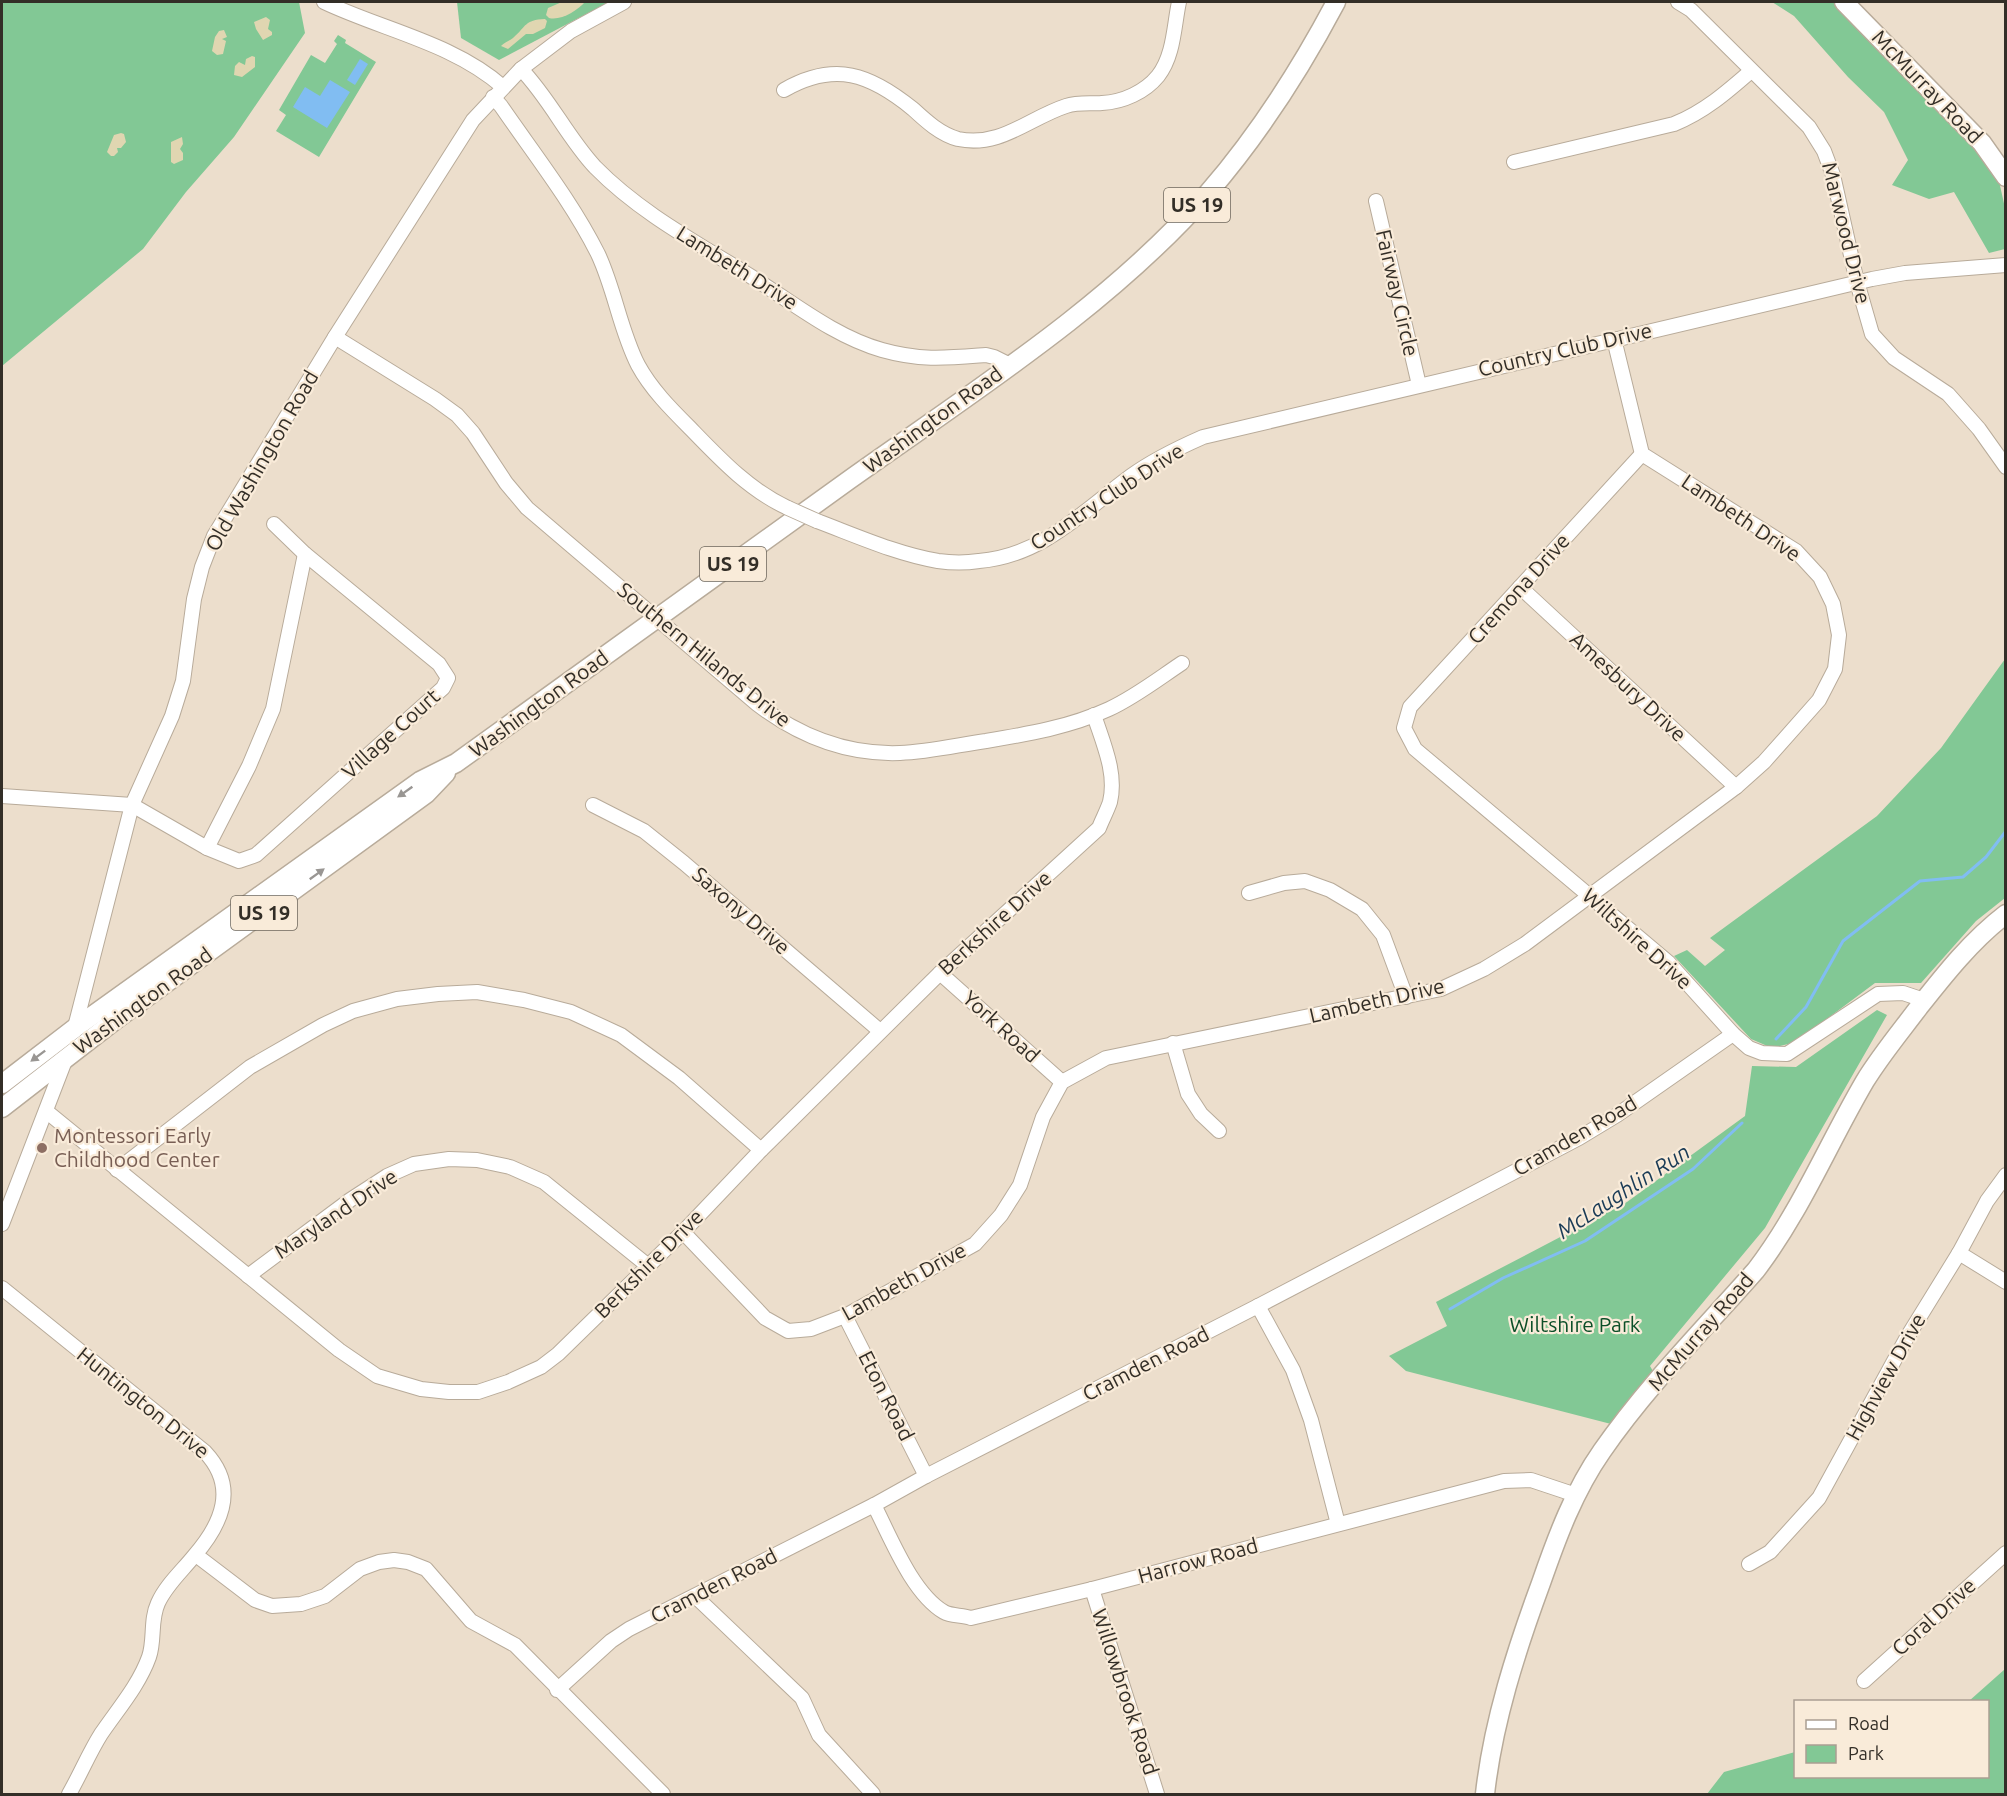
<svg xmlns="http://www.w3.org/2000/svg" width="2007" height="1796" font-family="Ubuntu,sans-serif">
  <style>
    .green { fill: #82c895 }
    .sand { fill: #e0d6b1 }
    .water { fill: #81bdf2 }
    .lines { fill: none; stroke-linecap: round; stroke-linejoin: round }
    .stream { stroke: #81bdf2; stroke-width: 3 }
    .minor-casing { stroke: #b8ab9a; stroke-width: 16 }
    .major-casing { stroke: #b8ab9a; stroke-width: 21 }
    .minor { stroke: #fff; stroke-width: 14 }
    .major { stroke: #fff; stroke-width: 18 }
    .minor-bridge-casing { stroke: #b8ab9a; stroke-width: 16; stroke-linecap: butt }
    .minor-bridge { stroke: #fff; stroke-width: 14 }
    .oneway { fill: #999693 }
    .education-dot { fill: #8d6e63; stroke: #f9ebd9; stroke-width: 2 }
    .labels { text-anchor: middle; stroke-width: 4.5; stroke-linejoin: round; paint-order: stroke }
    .shield { fill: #f9ebd9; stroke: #6e675c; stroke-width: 1.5 }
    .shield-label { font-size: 20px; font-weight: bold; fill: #332e27 }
    .street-label { font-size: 21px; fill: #332e27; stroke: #f9ebd9 }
    .education-label { font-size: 21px; fill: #785e54; stroke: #f9ebd9; text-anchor: start }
    .park-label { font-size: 21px; fill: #0c4f28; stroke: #f9ebd9 }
    .water-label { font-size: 22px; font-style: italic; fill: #1a3b56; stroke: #f9ebd9 }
  </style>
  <rect width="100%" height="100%" fill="#ecdecc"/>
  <g class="green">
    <path d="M2 2H299L305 33 234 137 186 192 143 249 2 366Z"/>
    <path d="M457 2H609L499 60 461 38Z"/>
    <path d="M1772 2H1834L1968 140 1999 181 2005 208V249L1989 253 1954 192 1929 199 1892 185 1908 160 1884 112 1848 77 1794 16Z"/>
    <path d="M338 35 346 40 345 43 376 62 319 157 276 131 286 115 279 110 311 55 325 63 337 44 334 41Z"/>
    <path d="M2005 659V898L1976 921 1921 983H1875L1796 1042 1772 1048 1751 1039 1674 956 1687 950 1705 966 1725 950 1710 938 1877 816 1941 748Z"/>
    <path d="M1877 1010 1887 1015 1765 1228 1650 1366 1654 1373 1611 1424 1406 1371 1389 1356 1447 1326 1436 1302 1627 1202 1745 1116 1752 1066 1796 1067Z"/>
    <path d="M2005 1669V1794H1707L1724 1772 1795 1752 1796 1776H1988V1702L1969 1701Z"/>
  </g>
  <g class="sand">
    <path d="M562 2H585C578 10 561 21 549 18L546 15 548 8Z"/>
    <path d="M266 17 270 20 268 29 272 32V35L263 40 256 29 254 22Z"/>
    <path d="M545 19 547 21 545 28 533 34H526L508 49 501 46C505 42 509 41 513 38 527 26 524 20 545 19Z"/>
    <path d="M224 30 227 37 222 39 226 41 223 54 217 55 212 51 215 37 219 31Z"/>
    <path d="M252 56 255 57V67L242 77 234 75 235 66 239 62 245 65 246 59Z"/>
    <path d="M121 133 124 134 126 142 121 148H117L118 152 114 156H111L107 152 114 135Z"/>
    <path d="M182 137 183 144 180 149 183 153V160L174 164 171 162V142Z"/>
  </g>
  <g class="water">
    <path d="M360 59 368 64 355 85 347 80Z"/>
    <path d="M330 80 350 92 327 128 293 107 305 87 320 96Z"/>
  </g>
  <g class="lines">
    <g class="stream">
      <path d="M1776 1039 1806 1007 1843 941 1920 881 1963 877 1986 857 2006 831"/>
      <path d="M1450 1309 1503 1278 1585 1241 1693 1169 1742 1123"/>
    </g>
    <defs>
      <g id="minor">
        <path d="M324 2C383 30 453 43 503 87"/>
        <path d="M1678 2 1691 10 1809 127 1824 151 1833 175 1857 282 1872 334 1894 358 1948 394 1979 429 2006 467"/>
        <path d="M521 69C550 99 567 137 595 167 641 214 701 245 755 279 796 305 836 337 882 350 921 361 947 358 986 355L994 357 1010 365"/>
        <path d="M784 90C835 61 870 74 913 109 926 121 940 134 958 139 1000 148 1029 118 1066 106 1078 102 1090 104 1102 103 1123 102 1145 92 1158 76 1174 56 1174 25 1179 2"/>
        <path d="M493 97 501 106C534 154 572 202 598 254 615 290 620 330 638 365 651 389 671 409 690 428 720 459 749 490 788 508"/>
        <path d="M1514 162 1674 124C1704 112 1727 92 1751 71"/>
        <path d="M1376 201 1419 385"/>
        <path d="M335 337 435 399 457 415 473 433 506 483 527 508 757 704C799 736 847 755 900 753 929 752 958 745 986 741 1028 734 1070 727 1109 709 1135 697 1158 679 1182 663"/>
        <path d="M1642 454 1410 707 1404 728 1415 749 1668 962 1733 1034 1749 1048 1762 1053 1787 1054 1878 994 1903 993 1924 1000"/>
        <path d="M817 521C857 536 897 554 938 561 952 563 966 563 979 561 1042 556 1082 512 1131 476 1153 460 1178 448 1203 437L1872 279 1905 273 2006 265"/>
        <path d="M1520 587 1736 787"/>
        <path d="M2 796 132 805 207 848 239 861 256 855 443 688 448 678 439 664 305 554 274 524"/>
        <path d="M593 805 644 831 684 863 880 1031"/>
        <path d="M207 848 249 766 273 709 305 554"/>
        <path d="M1249 893 1284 883 1305 881 1330 890 1362 909 1383 935 1406 997"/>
        <path d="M940 973 1062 1082"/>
        <path d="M74 1031 132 805 172 716 183 681 194 599 202 567 214 536 335 337 473 120 521 69 571 31 624 2"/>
        <path d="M1173 1043 1188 1094 1201 1114 1219 1131"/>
        <path d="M46 1111 339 1350 377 1376 421 1389 449 1392H478L508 1382 541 1367 558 1354 683 1232 761 1150 940 973 1099 828C1102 820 1107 811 1110 802 1117 773 1103 743 1094 715"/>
        <path d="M117 1170 250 1067 323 1025 353 1011 397 999 438 994 477 992 524 1000 571 1012 621 1035 679 1078 761 1150"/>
        <path d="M2 1224 66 1058"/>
        <path d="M683 1232 765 1318 788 1331 811 1329 845 1316 975 1244 1001 1215 1020 1185 1043 1117 1062 1082 1106 1058 1441 989 1484 969 1525 944 1736 787 1764 762 1819 700 1835 669 1839 635 1833 604 1820 577 1796 551 1642 454 1614 339"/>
        <path d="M1959 1253 2006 1282"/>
        <path d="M248 1276 350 1200 387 1176 414 1164 449 1159 477 1160 510 1167 544 1182 647 1265"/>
        <path d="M2 1288 205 1452C238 1487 222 1524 194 1556 182 1571 166 1585 158 1603 150 1620 155 1640 149 1657 139 1685 118 1709 101 1734 89 1753 80 1775 69 1794"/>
        <path d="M1258 1306 1293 1370 1311 1420 1338 1524"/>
        <path d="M845 1316 926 1476"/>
        <path d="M874 1505C891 1538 912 1593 944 1612 951 1616 962 1615 971 1618L1092 1589 1504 1481 1531 1480 1576 1495"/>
        <path d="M196 1555 255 1600 272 1606 301 1604 325 1596 360 1569 379 1562 394 1560 408 1562 426 1569 471 1621 515 1645 663 1794"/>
        <path d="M1749 1564 1770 1552 1819 1498 1906 1339 1959 1253 1987 1201 2006 1175"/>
        <path d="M1092 1589 1157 1794"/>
        <path d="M695 1596 802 1698 819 1735 873 1794"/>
        <path d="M1864 1681 2006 1553"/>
        <path d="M557 1690 611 1641 629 1629 874 1505 926 1476 1258 1306 1579 1138 1617 1115 1733 1034"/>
      </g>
      <g id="major">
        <path d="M1844 2 1982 143 2006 177"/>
        <path d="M2 1084 75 1028 420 781 456 763C587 669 718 575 849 480 971 393 1109 306 1208 193 1259 134 1300 70 1336 2"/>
        <path d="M2 1108 118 1018 426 794 446 773"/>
        <path d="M1485 1794C1493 1722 1516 1651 1541 1583 1557 1537 1574 1491 1602 1451 1647 1386 1704 1329 1756 1270 1801 1211 1828 1144 1865 1081 1881 1055 1901 1031 1919 1007 1945 974 1972 940 2006 914"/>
      </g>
    </defs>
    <use href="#minor" class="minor-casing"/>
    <use href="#major" class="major-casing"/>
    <use href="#minor" class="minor"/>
    <use href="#major" class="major"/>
    <defs>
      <path id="minor-bridge" d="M788 508 817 521"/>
    </defs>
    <use href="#minor-bridge" class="minor-bridge-casing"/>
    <use href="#minor-bridge" class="minor-bridge"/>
  </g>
  <defs><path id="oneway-solid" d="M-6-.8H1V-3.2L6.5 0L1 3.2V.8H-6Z" transform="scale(1.5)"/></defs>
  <g class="oneway">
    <use href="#oneway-solid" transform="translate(405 792) rotate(145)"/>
    <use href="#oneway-solid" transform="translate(317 874) rotate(-36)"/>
    <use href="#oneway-solid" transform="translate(38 1056) rotate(143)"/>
  </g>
  <circle class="education-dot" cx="42" cy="1148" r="6"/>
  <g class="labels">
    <g class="shield">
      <rect x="1164" y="188" width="66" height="34" rx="4.5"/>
      <rect x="700" y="547" width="66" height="34" rx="4.5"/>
      <rect x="231" y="896" width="66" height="34" rx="4.5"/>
    </g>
    <g class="shield-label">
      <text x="1197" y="212">US 19</text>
      <text x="733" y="571">US 19</text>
      <text x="264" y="920">US 19</text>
    </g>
    <g class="street-label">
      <text transform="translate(1927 87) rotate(46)" y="7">McMurray Road</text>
      <text transform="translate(1846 233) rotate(76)" y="7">Marwood Drive</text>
      <text transform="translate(737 268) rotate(32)" y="7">Lambeth Drive</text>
      <text transform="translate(1397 293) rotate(77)" y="7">Fairway Circle</text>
      <text transform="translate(1565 350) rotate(-13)" y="7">Country Club Drive</text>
      <text transform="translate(933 420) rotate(-36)" y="7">Washington Road</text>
      <text transform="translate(262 461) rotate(-60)" y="7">Old Washington Road</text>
      <text transform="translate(1107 497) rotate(-33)" y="7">Country Club Drive</text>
      <text transform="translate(1741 518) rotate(34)" y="7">Lambeth Drive</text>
      <text transform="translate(1519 589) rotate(-48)" y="7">Cremona Drive</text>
      <text transform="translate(704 655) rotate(39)" y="7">Southern Hilands Drive</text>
      <text transform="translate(1628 687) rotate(43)" y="7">Amesbury Drive</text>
      <text transform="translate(539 704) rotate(-36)" y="7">Washington Road</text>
      <text transform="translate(391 734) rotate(-42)" y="7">Village Court</text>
      <text transform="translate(741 911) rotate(41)" y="7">Saxony Drive</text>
      <text transform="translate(995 923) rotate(-42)" y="7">Berkshire Drive</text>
      <text transform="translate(1637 939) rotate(42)" y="7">Wiltshire Drive</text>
      <text transform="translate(143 1001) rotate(-36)" y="7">Washington Road</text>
      <text transform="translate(1377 1001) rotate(-13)" y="7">Lambeth Drive</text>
      <text transform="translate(1001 1027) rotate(42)" y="7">York Road</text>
      <text transform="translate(1575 1136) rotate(-30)" y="7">Cramden Road</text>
      <text transform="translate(336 1214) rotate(-34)" y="7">Maryland Drive</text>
      <text transform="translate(649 1264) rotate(-45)" y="7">Berkshire Drive</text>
      <text transform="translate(904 1282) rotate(-29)" y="7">Lambeth Drive</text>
      <text transform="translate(1701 1332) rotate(-49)" y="7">McMurray Road</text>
      <text transform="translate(1146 1364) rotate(-27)" y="7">Cramden Road</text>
      <text transform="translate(1886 1377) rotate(-61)" y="7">Highview Drive</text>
      <text transform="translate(886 1396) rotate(63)" y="7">Eton Road</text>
      <text transform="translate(143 1403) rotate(39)" y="7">Huntington Drive</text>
      <text transform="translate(1198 1561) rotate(-15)" y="7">Harrow Road</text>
      <text transform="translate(714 1586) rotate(-27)" y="7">Cramden Road</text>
      <text transform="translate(1934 1617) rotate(-42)" y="7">Coral Drive</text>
      <text transform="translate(1125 1692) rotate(72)" y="7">Willowbrook Road</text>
    </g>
    <g class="education-label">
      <text x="54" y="1143">Montessori Early<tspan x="54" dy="24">Childhood Center</tspan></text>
    </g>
    <g class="park-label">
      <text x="1575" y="1332">Wiltshire Park</text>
    </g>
    <g class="water-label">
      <text transform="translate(1623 1191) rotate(-33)" y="8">McLaughlin Run</text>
    </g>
  </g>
  <rect width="2007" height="1796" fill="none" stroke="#332e27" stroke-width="6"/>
  <rect x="1794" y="1700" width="195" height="78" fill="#f9ebd9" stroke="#aa9f92" stroke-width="1.5"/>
  <rect x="1806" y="1720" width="30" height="9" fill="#ffffff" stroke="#aa9f92" stroke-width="1.5"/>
  <text x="1848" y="1730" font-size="18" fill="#332e27">Road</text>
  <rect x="1806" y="1745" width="30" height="18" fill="#82c895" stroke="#aa9f92" stroke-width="1.5"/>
  <text x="1848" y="1760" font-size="18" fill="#332e27">Park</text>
</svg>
